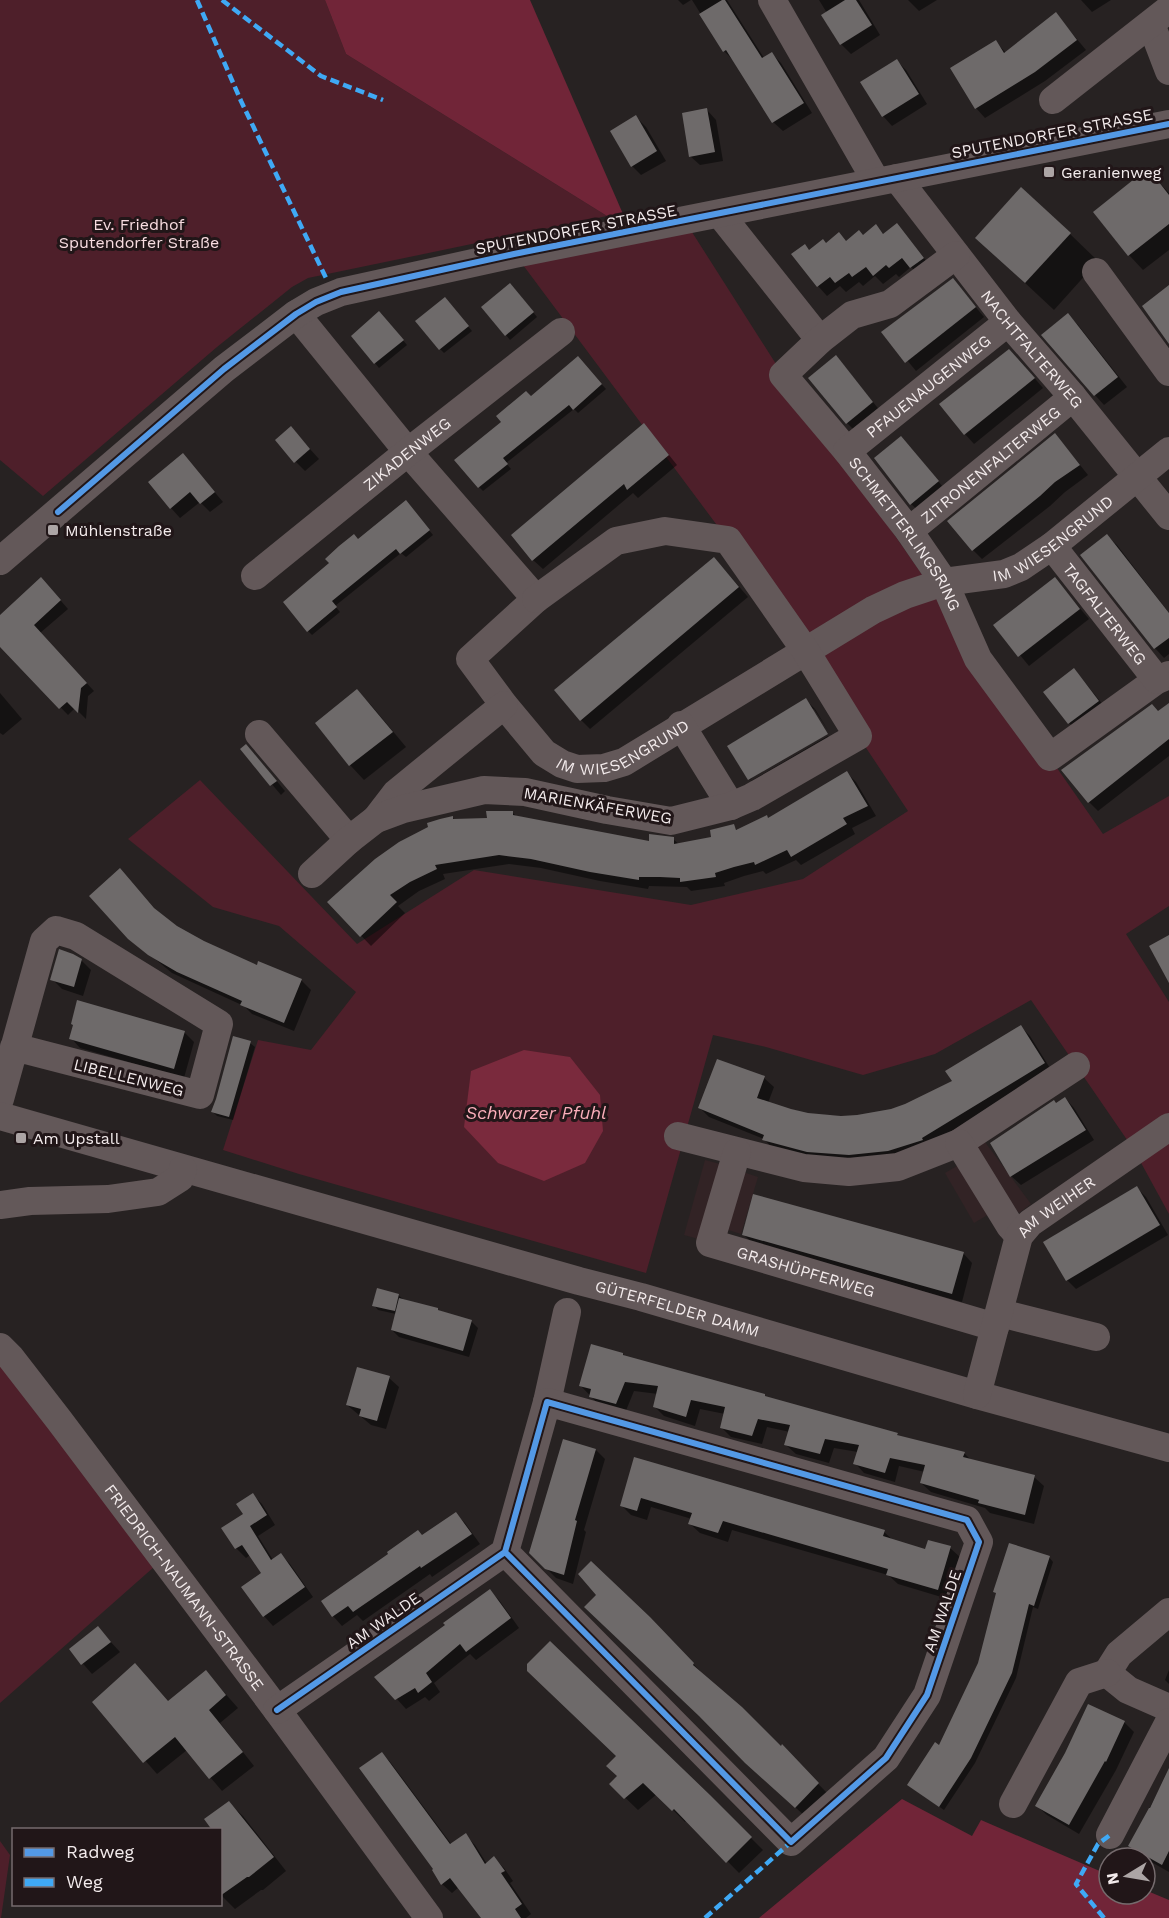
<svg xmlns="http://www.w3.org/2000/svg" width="1169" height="1918" font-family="'Work Sans',sans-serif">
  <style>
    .built { fill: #322325 }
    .green { fill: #4e1f2a }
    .forest { fill: #712538 }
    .water { fill: #7a2a3d }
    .shadow { fill: #0007 }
    .building { fill: #6e6a6a }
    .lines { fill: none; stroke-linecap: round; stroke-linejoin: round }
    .minor { stroke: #635859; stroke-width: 28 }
    .quiet { stroke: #3fa9f5; stroke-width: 4.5; stroke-dasharray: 9 4.5; stroke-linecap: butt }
    .cycleway-casing { stroke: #211618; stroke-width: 10 }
    .cycleway { stroke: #5399e6; stroke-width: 6 }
    .poi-dot { fill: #aca5a5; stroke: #211618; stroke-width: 2 }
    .labels { text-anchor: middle; stroke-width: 6; stroke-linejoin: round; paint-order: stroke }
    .street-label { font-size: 16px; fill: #f3ebec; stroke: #211618 }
    .poi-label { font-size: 16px; fill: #f3ebec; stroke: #211618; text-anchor: start }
    .park-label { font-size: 16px; fill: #f7dce0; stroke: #211618 }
    .water-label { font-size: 18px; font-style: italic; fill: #fbaeba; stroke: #211618 }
  </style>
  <rect width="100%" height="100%" fill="#272222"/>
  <g class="built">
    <path d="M985 1142 1031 1204 1019 1213 973 1151Z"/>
    <path d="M705 1160 724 1165 702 1240 684 1235Z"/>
    <path d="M962 1163 991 1213 974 1223 945 1173Z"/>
    <path d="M743 1172 758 1177 741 1234 725 1229Z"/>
  </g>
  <g class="green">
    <path d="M0 0H325L346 54 607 216 308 278 292 287 217 347 43 496 0 460Z"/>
    <path d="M690 229 783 375 1103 834 1169 796V906L1126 934 1169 1002V1214L1134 1150 1031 1000 935 1054 863 1075 766 1047 713 1035 646 1273 299 1174 223 1150 258 1040 311 1050 356 992 279 926 213 907 128 839 200 780 357 944 474 870 691 905 803 879 908 811 728 540 523 265Z"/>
    <path d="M0 1347 163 1559 0 1703Z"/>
    <path d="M0 1841 10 1855 1 1918H0Z"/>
  </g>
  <g class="forest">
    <path d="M325 0H530L623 214 607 216 346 54Z"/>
    <path d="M902 1799 972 1836 981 1820 1109 1875V1894H1145V1890L1169 1900V1918H759Z"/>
  </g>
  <path class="water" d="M524 1050 570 1057 600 1095 603 1131 585 1163 544 1181 498 1163 464 1127 471 1071Z"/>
  <g class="shadow">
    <path d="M678 0H691L683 5Z"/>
    <path d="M692 0H727L764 58 771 53 781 63 812 113 783 131 773 122 733 60 724 51Z"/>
    <path d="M819 0H859L880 35 851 54 841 44 823 15 827 13Z"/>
    <path d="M908 0H937L919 11Z"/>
    <path d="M1081 0H1111L1092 12Z"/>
    <path d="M1056 14 1086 50 1045 81 985 118 976 108 996 42 1006 53Z"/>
    <path d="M897 61 906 70 927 104 892 126 883 116Z"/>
    <path d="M707 110 716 120 723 161 700 165 690 156Z"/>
    <path d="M636 117 646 127 666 161 641 175 632 166Z"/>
    <path d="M1148 170 1169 193V250L1143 270 1129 255Z"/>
    <path d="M897 225 932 268 921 277 911 267 899 277 896 274 883 284 875 276 863 286 859 282 846 292 840 286 827 296 818 286 810 251 826 245 847 242 863 236 876 226 884 235Z"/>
    <path d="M1070 234 1098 261 1054 310 977 238Z"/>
    <path d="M953 280 984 317 916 371 884 332Z"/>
    <path d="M515 290 537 317 510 340 483 307Z"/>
    <path d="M449 304 472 331 444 353 440 349Z"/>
    <path d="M1068 315 1078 325 1127 387 1104 405 1095 395Z"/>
    <path d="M384 318 407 345 379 368 353 336Z"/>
    <path d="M1019 360 1043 388 974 444 965 434Z"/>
    <path d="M582 363 606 389 578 413 574 409 506 463 511 469 483 491 479 487 504 422 531 398Z"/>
    <path d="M845 367 881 412 856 432 847 423Z"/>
    <path d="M653 435 677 465 638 498 633 493 543 569 533 560Z"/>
    <path d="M300 438 319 459 305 471 296 462Z"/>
    <path d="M1064 445 1088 475 1065 492 1050 506 982 559 973 550Z"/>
    <path d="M911 448 947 492 921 513 911 504Z"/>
    <path d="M183 455 223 502 210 512 200 502 180 518 171 508Z"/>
    <path d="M410 507 433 535 406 557 401 553 335 606 340 612 312 635 308 631 358 540Z"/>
    <path d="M1107 536 1117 545 1169 613V654L1164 658 1155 648 1082 555Z"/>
    <path d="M723 568 748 597 590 729 581 720Z"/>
    <path d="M1055 579 1089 619 1029 666 995 625Z"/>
    <path d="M49 587 68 609 40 633 94 691 88 696 86 719 75 708 68 715 0 645V617Z"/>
    <path d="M1083 680 1108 711 1079 732 1069 723Z"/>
    <path d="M357 691 371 705 406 747 364 780 350 765Z"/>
    <path d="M0 693 22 719 3 735 0 733Z"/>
    <path d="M806 700 815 709 829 732 814 709H811L750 780 729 747Z"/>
    <path d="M1169 705V756L1098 811 1089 802Z"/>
    <path d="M831 734 836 744 759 789 751 781 828 736 831 741 833 740Z"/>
    <path d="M242 749 255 755 285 791 281 795Z"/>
    <path d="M847 773 856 782 876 816 852 828 855 834 801 865 796 860 766 874 763 871 744 876 724 883 725 886 691 891 687 887 649 886 648 889 600 881 541 868 509 864 443 874 445 879 419 891 398 906 405 913 371 946 329 902 452 817 455 820 488 819 513 813 517 817 650 843 673 839 680 845 713 838 733 826 738 831 769 819Z"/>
    <path d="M157 912 176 927 203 942 258 967 301 980 311 990 294 1031 252 1014 244 1006 172 973 137 944Z"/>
    <path d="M81 960 91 970 83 996 62 989 52 979Z"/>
    <path d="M1021 1027 1030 1036 1053 1073 930 1148 859 1164 773 1149 764 1139 709 1117 700 1108 764 1078 774 1087 768 1103 807 1114 857 1117 891 1110 906 1106 954 1082Z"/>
    <path d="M184 1032 194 1042 184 1078 80 1048 71 1038Z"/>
    <path d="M250 1043 255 1047 233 1120 217 1116 212 1111Z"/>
    <path d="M1065 1098 1074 1108 1094 1140 1021 1185 1011 1176 1056 1104Z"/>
    <path d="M1137 1188 1146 1197 1168 1235 1076 1289 1067 1280Z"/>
    <path d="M744 1235 963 1253 972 1263 962 1302 753 1244Z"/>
    <path d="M398 1295 403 1299 471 1321 478 1328 469 1357 399 1337 392 1330 396 1314 378 1310 374 1305Z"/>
    <path d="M623 1354 625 1357 897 1435 899 1437 964 1453 971 1460 1034 1477 1044 1486 1034 1524 990 1513 985 1508 931 1492 921 1483 925 1472 899 1466 895 1482 864 1473 855 1463 858 1452 834 1448 829 1463 796 1454 786 1445 790 1432 767 1427 762 1444 731 1437 721 1427 725 1414 700 1409 695 1426 664 1416 655 1407 658 1394 634 1391 625 1413 600 1406 580 1385Z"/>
    <path d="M389 1378 399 1387 386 1429 371 1425 347 1405Z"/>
    <path d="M596 1450 605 1459 584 1530 586 1532 573 1584 556 1578 531 1553Z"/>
    <path d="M635 1459 884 1532 894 1541 926 1551 950 1548 960 1557 948 1599 898 1584 888 1575 732 1530 728 1542 700 1533 690 1524 692 1519 651 1507 647 1520 631 1515 622 1506Z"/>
    <path d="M253 1495 262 1504 275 1525 258 1536 273 1560 281 1555 290 1564 313 1597 273 1626 264 1616 263 1574 250 1555 246 1558 236 1548Z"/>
    <path d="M456 1514 465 1523 480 1544 432 1577 430 1574 363 1621 357 1615 342 1626 333 1616 423 1536Z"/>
    <path d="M1049 1557 1053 1562 1038 1609 1033 1607 1016 1678 975 1763 944 1810 908 1785 939 1747 980 1663 997 1594 995 1592Z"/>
    <path d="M490 1591 499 1600 519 1628 476 1660 470 1654 434 1683 440 1692 429 1701 425 1697 406 1709 377 1677 447 1626Z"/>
    <path d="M649 1618 703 1674 781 1748 782 1746 827 1793 806 1817 756 1772Z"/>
    <path d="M98 1628 120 1652 92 1674 71 1650Z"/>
    <path d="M1169 1670V1684L1165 1680Z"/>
    <path d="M206 1672 238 1708 220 1723 254 1766 222 1791 187 1750 157 1774 94 1702 169 1703Z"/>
    <path d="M1124 1722 1134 1732 1116 1770 1079 1834 1047 1815 1037 1806Z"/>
    <path d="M382 1753 391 1763 452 1845 465 1835 475 1845 487 1864 494 1858 504 1868 513 1881 510 1883 531 1914 526 1918H482L459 1887 452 1893 442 1884Z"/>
    <path d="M617 1756 709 1796 763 1850 739 1873 687 1820 685 1822 657 1794 638 1810 611 1784 619 1777Z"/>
    <path d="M1169 1772V1872L1139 1855 1129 1846Z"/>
    <path d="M229 1803 243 1816 286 1871 263 1890H261L235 1909 220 1894Z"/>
  </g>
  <g class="building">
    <path d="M722 0H725L762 58 772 52 804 103 772 123 726 50 723 52 699 14Z"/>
    <path d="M845 0H856L872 25 840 45 821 15Z"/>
    <path d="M1056 12 1077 40 1035 72 975 109 950 68 996 40 1004 53Z"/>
    <path d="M897 59 919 94 882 117 860 82Z"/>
    <path d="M707 108 715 152 689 157 682 113Z"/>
    <path d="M636 115 657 151 631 167 610 131Z"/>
    <path d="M1148 168 1169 195V224L1128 256 1093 212Z"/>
    <path d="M1021 187 1071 233 1025 283 975 238Z"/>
    <path d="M897 223 924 258 910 268 902 258 889 268 886 265 873 276 866 267 852 277 849 273 835 283 830 277 817 287 791 254 805 244 809 250 823 239 826 243 839 232 846 241 859 230 863 235 876 224 883 234Z"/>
    <path d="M953 278 976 307 905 363 881 332Z"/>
    <path d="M510 283 534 312 505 336 481 307Z"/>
    <path d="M1169 285V344L1142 306Z"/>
    <path d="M445 297 469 326 439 350 415 321Z"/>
    <path d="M379 311 404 340 374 364 351 336Z"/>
    <path d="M1068 313 1118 377 1094 396 1041 335Z"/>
    <path d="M1009 349 1035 378 964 435 939 404Z"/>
    <path d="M836 355 873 402 846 424 808 378Z"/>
    <path d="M578 356 602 384 573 410 569 405 503 458 508 464 478 488 454 460 501 422 496 416 526 391 531 396Z"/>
    <path d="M644 423 669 455 627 490 624 484 532 561 511 535Z"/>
    <path d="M291 426 310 449 294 463 275 440Z"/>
    <path d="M1055 433 1080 465 1055 482 1040 496 972 551 947 521Z"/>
    <path d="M901 436 939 481 910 505 874 458Z"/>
    <path d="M183 453 215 492 200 504 190 492 170 509 148 482Z"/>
    <path d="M406 500 430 530 400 554 396 549 332 601 337 607 307 632 283 602 329 563 325 559 339 546 354 534 358 539Z"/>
    <path d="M1107 534 1169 613V638L1154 649 1080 555Z"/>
    <path d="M714 557 739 587 580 721 554 690Z"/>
    <path d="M41 577 61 600 34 625 87 683 81 688 78 713 67 702 59 709 0 647V615Z"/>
    <path d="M1055 577 1080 609 1018 657 993 625Z"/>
    <path d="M1074 668 1099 701 1068 724 1043 692Z"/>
    <path d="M357 689 393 732 349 766 315 723Z"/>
    <path d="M806 698 828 734 748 780 727 746Z"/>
    <path d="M1169 703V739L1088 803 1061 770 1152 704 1158 711Z"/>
    <path d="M246 744 277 781 270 786 240 749Z"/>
    <path d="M847 771 868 806 843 818 847 824 791 857 787 850 755 865 754 862 734 867 715 873 716 877 680 882V878L660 877H639V880L590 872 531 859 499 855 435 865 437 869 410 882 390 895 397 902 360 937 327 902 375 859 399 842 428 827 427 823 440 819 453 816V819L487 818 486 811H513V815L649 841V834L674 837V844L711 837 710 830 734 824 736 830 767 815 768 818Z"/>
    <path d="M120 868 154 908 177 926 204 941 257 965 258 961 302 979 284 1023 240 1005 242 1001 177 972 148 955 128 939 89 896Z"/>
    <path d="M1169 935V983L1149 946Z"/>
    <path d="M59 949 73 954 82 959 74 987 50 980Z"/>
    <path d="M77 1000 185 1031 174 1069 69 1039 73 1025 71 1024Z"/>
    <path d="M1021 1025 1045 1063 922 1138 923 1140 888 1151 849 1155 807 1152 762 1140 764 1135 698 1108 717 1059 765 1076 757 1098 791 1109 808 1113 841 1116 857 1115 891 1109 905 1104 952 1081 945 1071Z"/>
    <path d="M233 1036 251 1041 229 1117 211 1112 216 1099Z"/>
    <path d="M1065 1097 1086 1130 1010 1177 990 1143 1054 1100 1056 1103Z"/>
    <path d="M1137 1186 1160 1225 1066 1281 1043 1242Z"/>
    <path d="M753 1194 964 1252 952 1294 742 1235Z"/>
    <path d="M377 1288 399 1294 395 1311 372 1306Z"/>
    <path d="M399 1298 438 1308V1310L472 1320 463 1351 391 1330Z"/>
    <path d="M591 1344 623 1353V1355L765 1394V1396L898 1433 897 1435 965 1452 963 1457 1035 1475 1025 1515 978 1503 979 1500 920 1483 925 1465 890 1458 885 1473 853 1464 859 1445 825 1439 820 1454 784 1445 790 1425 758 1419 752 1436 720 1428 725 1407 691 1400 686 1417 653 1407 658 1386 625 1382 616 1404 589 1397 591 1389 579 1386Z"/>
    <path d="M357 1367 390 1376 377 1421 359 1416 361 1409 346 1405Z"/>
    <path d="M563 1439 596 1449 575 1520 577 1521 564 1575 545 1569 529 1553Z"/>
    <path d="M634 1457 885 1530 883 1536 925 1549 928 1540 951 1546 938 1590 886 1575 888 1569 723 1521 718 1533 688 1524 692 1513 641 1498 637 1511 620 1506Z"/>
    <path d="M253 1493 267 1515 250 1526 271 1560 281 1553 305 1587 263 1617 241 1587 261 1573 242 1545 235 1549 221 1528 243 1514 236 1504Z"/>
    <path d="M456 1512 472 1534 421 1568 420 1566 353 1612 348 1606 332 1617 321 1601 388 1554 387 1552 418 1530 422 1535Z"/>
    <path d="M1009 1543 1050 1556 1034 1606 1029 1604 1012 1673 971 1758 939 1807 907 1785 935 1742 939 1745 978 1663 996 1593 993 1592Z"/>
    <path d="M591 1561 650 1617 694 1663 693 1665 742 1707 781 1746 782 1744 819 1783 795 1808 745 1763 699 1716 584 1607 596 1595 578 1574Z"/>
    <path d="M490 1589 511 1618 466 1652 460 1644 426 1673 432 1682 418 1693 415 1688 395 1700 374 1677 445 1625 443 1623Z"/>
    <path d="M98 1626 111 1642 81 1665 69 1649Z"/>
    <path d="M550 1641 710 1795 752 1837 726 1863 674 1809 672 1811 643 1783 624 1799 609 1784 617 1776 606 1766 616 1756 527 1671V1664Z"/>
    <path d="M135 1663 168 1701 206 1670 226 1695 209 1710 243 1752 209 1779 175 1737 143 1763 92 1702Z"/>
    <path d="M1088 1704 1125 1721 1106 1762 1105 1761 1069 1825 1035 1806 1065 1753Z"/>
    <path d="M382 1752 450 1844 466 1833 485 1864 494 1856 505 1871 501 1873 522 1904 515 1909 521 1918H481L450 1878 441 1885 432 1870 433 1869 359 1768Z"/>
    <path d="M1169 1768V1851L1162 1865 1128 1846 1149 1808H1150Z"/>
    <path d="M229 1801 274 1857 249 1877H247L220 1896V1830H212L204 1819Z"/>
  </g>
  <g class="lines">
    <g class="minor">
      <path d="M772 0 876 181"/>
      <path d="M1151 24 1169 71"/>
      <path d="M1053 100 1169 9"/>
      <path id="s1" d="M897 178 1008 322 1073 397 1169 516"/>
      <path d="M720 214 820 340"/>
      <path id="s2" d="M956 255 890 304 852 315 820 340 783 375 847 451 909 531 944 582 978 659 1050 757 1157 680 1169 675"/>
      <path d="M1096 272 1169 372"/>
      <path id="s3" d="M296 314 408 452 536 599 470 659 504 705 544 753 562 764 577 769 604 768 624 762 873 610 905 595 944 582 1004 574 1021 567 1052 546 1169 451"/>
      <path id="s4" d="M847 451 1008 322"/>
      <path id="s5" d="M909 531 1073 397"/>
      <path id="s6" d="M1052 546 1157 680"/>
      <path d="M0 561 224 369 296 314 316 302 341 292 514 254 1169 124"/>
      <path id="s7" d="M255 576 408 452 561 332"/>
      <path d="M681 725 731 806"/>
      <path d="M259 734 349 840"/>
      <path d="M376 819 396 793 504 705"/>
      <path d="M312 874 349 840 376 819 403 809 484 790 525 792 607 810 671 821 731 806 752 797 858 736 805 650 728 540 665 531 616 541 536 599"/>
      <path d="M0 1099 44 941 56 930 76 936 219 1024 200 1095 14 1047"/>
      <path id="s8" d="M0 1116 579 1281 641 1297 977 1395 1169 1448"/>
      <path d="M678 1136 804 1168 849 1172 898 1167 959 1143 1076 1066"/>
      <path d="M959 1143 1010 1226 1019 1236"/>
      <path id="s9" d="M737 1152 710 1243 995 1327"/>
      <path d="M0 1205 30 1201 108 1199 158 1192 180 1178 183 1169"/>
      <path d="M1000 1313 1096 1337"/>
      <path id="s10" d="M0 1347 11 1358 59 1420 277 1710 429 1918"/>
      <path id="s11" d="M977 1395 1019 1236 1030 1223 1169 1127"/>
      <path d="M547 1402 567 1312"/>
      <path d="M1169 1612 1119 1654 1107 1673 1128 1690 1169 1708"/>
      <path d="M277 1710 505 1552 791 1842 886 1758 927 1695 979 1542 967 1520 547 1402 505 1552"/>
      <path d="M1013 1804 1079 1682 1107 1673"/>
      <path d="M1110 1835 1169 1722"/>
    </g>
    <g class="quiet">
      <path d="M197 0 241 101 326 278"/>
      <path d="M222 0 321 76 383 100"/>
      <path d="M705 1918 791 1842"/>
      <path d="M1104 1918 1076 1884 1098 1844 1110 1835"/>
    </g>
    <defs>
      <g id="cycleway">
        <path d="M58 512 224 369 296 314 316 302 341 292 514 254 1169 124"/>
        <path d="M277 1710 505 1552 791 1842 886 1758 927 1695 979 1542 967 1520 547 1402 505 1552"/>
      </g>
    </defs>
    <use href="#cycleway" class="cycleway-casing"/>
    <use href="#cycleway" class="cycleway"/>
  </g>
  <g class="poi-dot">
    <rect x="1043" y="166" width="12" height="12" rx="3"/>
    <rect x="47" y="524" width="12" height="12" rx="3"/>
    <rect x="15" y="1132" width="12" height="12" rx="3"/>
  </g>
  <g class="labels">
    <g class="street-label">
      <text transform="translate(1052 133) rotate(-11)" y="6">SPUTENDORFER STRASSE</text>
      <text transform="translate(576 229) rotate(-11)" y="6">SPUTENDORFER STRASSE</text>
      <text dy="6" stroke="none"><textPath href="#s1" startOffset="218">NACHTFALTERWEG</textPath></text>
      <text dy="6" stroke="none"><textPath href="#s4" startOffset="104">PFAUENAUGENWEG</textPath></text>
      <text dy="6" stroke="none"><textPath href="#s7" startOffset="195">ZIKADENWEG</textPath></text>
      <text dy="6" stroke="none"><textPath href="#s5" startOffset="105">ZITRONENFALTERWEG</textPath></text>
      <text dy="6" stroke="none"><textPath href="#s2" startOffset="414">SCHMETTERLINGSRING</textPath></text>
      <text dy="6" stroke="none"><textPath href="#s3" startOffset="1155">IM WIESENGRUND</textPath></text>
      <text dy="6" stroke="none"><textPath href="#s6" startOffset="86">TAGFALTERWEG</textPath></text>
      <text dy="6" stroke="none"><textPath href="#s3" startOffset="669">IM WIESENGRUND</textPath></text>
      <text transform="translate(598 805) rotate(10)" y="6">MARIENKÄFERWEG</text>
      <text transform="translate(129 1077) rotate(14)" y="6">LIBELLENWEG</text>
      <text dy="6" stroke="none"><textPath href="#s11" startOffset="212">AM WEIHER</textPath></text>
      <text dy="6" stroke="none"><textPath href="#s9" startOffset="195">GRASHÜPFERWEG</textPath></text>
      <text dy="6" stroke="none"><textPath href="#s8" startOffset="704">GÜTERFELDER DAMM</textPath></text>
      <text dy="6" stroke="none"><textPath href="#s10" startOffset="303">FRIEDRICH-NAUMANN-STRASSE</textPath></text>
      <text transform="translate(942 1611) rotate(-71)" y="6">AM WALDE</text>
      <text transform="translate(383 1620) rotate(-35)" y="6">AM WALDE</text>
    </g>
    <g class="poi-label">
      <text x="1061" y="178">Geranienweg</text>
      <text x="65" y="536">Mühlenstraße</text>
      <text x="33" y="1144">Am Upstall</text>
    </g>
    <g class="park-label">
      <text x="139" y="230">Ev. Friedhof<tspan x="139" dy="18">Sputendorfer Straße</tspan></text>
    </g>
    <g class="water-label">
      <text x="536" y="1119">Schwarzer Pfuhl</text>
    </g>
  </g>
  <rect x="12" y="1828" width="210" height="78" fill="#211618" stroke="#756b6d" stroke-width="1.5"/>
  <rect x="24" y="1848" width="30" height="9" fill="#5399e6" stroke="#756b6d" stroke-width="1.5"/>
  <text x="66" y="1858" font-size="18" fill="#f3ebec">Radweg</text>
  <rect x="24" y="1878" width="30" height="9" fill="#3fa9f5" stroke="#756b6d" stroke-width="1.5"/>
  <text x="66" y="1888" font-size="18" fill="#f3ebec">Weg</text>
  <g transform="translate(1127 1876) rotate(259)"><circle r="28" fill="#211618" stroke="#756b6d" stroke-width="1.5"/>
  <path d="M0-4.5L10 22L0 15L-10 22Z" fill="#aca5a5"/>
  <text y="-9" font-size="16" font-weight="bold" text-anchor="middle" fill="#f3ebec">N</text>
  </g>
</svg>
